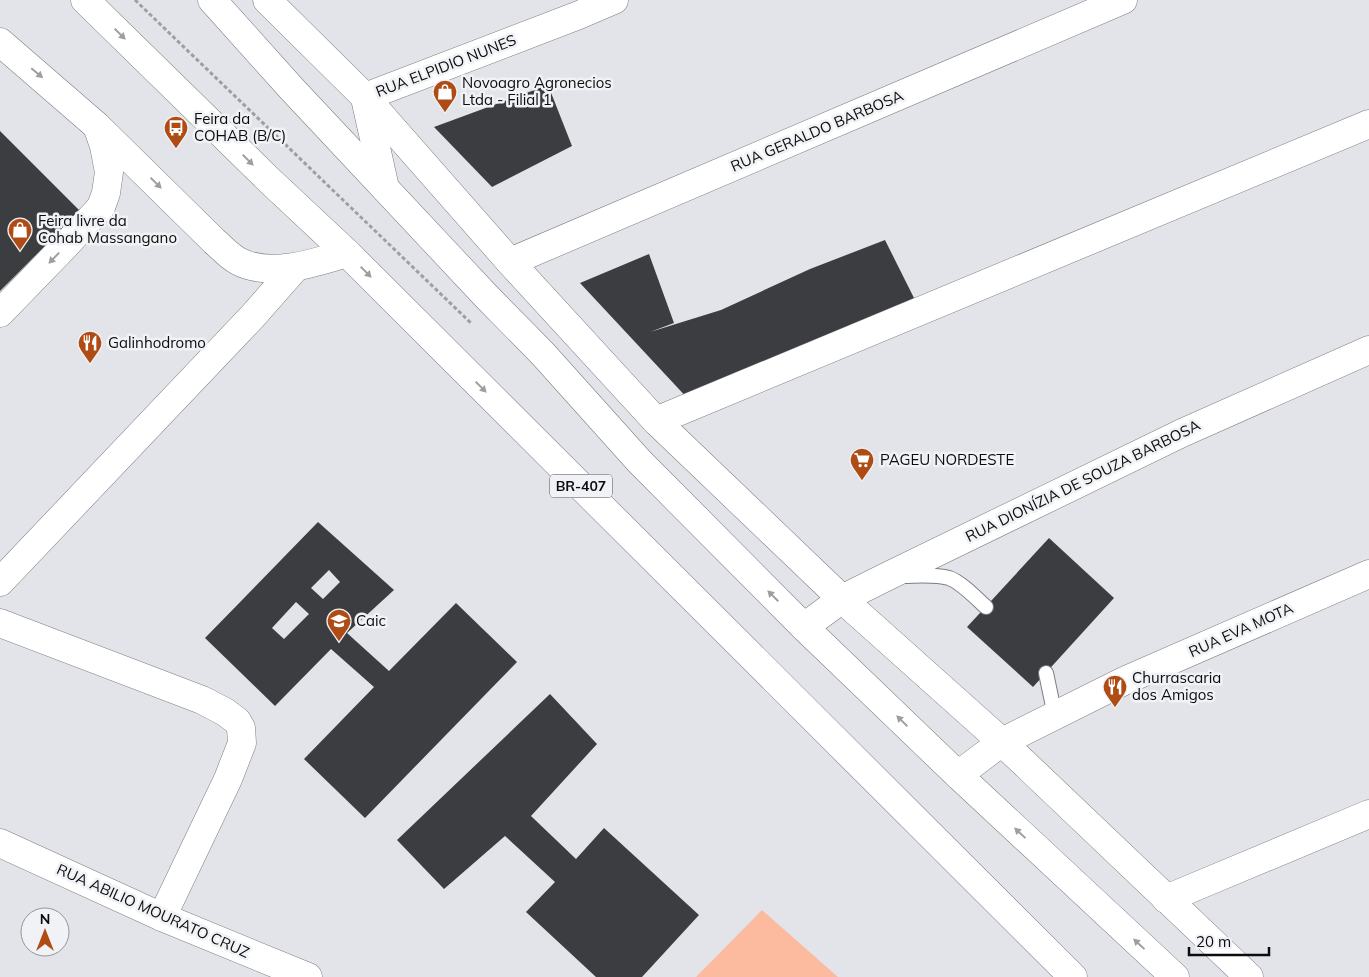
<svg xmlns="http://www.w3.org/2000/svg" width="1369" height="977" font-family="Mulish,sans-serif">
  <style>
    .grass { fill: #fcbb9f }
    .building { fill: #3c3d40; fill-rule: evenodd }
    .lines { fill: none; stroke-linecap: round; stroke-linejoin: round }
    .service-casing { stroke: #7c7e81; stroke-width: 16 }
    .minor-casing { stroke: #7c7e81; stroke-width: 29 }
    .tertiary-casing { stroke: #7c7e81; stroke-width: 29 }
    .trunk-casing { stroke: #7c7e81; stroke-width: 29 }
    .path { stroke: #9e9fa3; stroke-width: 3; stroke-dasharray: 4 2.5; stroke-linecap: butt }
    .service { stroke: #fff; stroke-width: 14 }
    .minor { stroke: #fff; stroke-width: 28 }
    .tertiary { stroke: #fff; stroke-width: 28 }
    .trunk { stroke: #fff; stroke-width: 28 }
    .oneway { fill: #9e9e9e }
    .labels { text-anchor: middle; stroke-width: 5; stroke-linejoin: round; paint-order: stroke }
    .shield { fill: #f0f2f6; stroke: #505153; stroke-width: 1 }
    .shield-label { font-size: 14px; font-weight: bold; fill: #0c0c0d }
    .street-label { font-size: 15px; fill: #0c0c0d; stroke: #f0f2f6 }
    .poi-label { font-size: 15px; fill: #0c0c0d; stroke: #f0f2f6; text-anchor: start }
  </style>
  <rect width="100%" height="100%" fill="#e3e4e9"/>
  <path class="grass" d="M762 910 838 977H696Z"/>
  <g class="building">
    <path d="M548 85 572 146 492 187 434 127Z"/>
    <path d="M0 131 80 211 0 291Z"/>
    <path d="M885 240 917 304 690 401 580 283 649 254 674 323 650 332 721 310 810 269Z"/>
    <path d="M318 522 394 590 347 633 389 671 456 603 517 662 365 818 304 759 374 687 331 649 275 706 205 638ZM329 570 340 582 323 599 311 588ZM296 602 309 614 284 639 272 628Z"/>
    <path d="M1049 538 1114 598 1033 687 967 627Z"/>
    <path d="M550 694 597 744 531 816 576 859 604 828 699 915 642 977H596L526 912 555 882 505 836 444 889 397 840Z"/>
  </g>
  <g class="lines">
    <defs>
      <g id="service">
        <path d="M902 576C917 576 934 574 949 578 961 582 977 599 986 607"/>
        <path d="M1046 673 1055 716"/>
      </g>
      <g id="minor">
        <path d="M267 0 365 97 510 262 656 421 842 599 1002 742 1249 977"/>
        <path d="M365 97 579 15 614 0"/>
        <path d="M365 98 385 188"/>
        <path d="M510 262 1123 0"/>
        <path d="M0 313 65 246 101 207 106 193 109 172 104 146 97 126"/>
        <path d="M656 421 1369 124"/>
        <path d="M0 582 252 317 296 267"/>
        <path d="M0 623 202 700 225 712 237 721 241 728 242 743 228 779 162 917"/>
        <path d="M804 627 842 599 886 577 1182 433 1369 350"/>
        <path d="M958 775 1002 742 1126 680 1369 574"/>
        <path d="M0 843 162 917 308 977"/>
        <path d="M1166 899 1369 814"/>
      </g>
      <path id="tertiary" d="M0 42 97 126 214 241C222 248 229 256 238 261 270 278 315 263 347 253"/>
      <g id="trunk">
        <path d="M85 0 269 180 347 253 1073 977"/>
        <path d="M212 0 291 88 486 296 543 354 639 461 804 627 958 775 1175 977"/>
      </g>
    </defs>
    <use href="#service" class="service-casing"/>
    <use href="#minor" class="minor-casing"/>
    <use href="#tertiary" class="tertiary-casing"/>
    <use href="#trunk" class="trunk-casing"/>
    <path class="path" d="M135 0 472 324"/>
    <use href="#service" class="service"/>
    <use href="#minor" class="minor"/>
    <use href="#tertiary" class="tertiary"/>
    <use href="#trunk" class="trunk"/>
  </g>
  <defs><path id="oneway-solid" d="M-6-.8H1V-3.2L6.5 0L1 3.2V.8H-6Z" transform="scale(1.25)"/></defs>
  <g class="oneway">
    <use href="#oneway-solid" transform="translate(120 34) rotate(45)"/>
    <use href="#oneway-solid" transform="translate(37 73) rotate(40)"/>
    <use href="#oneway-solid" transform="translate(248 160) rotate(45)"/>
    <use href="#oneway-solid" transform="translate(156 183) rotate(44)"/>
    <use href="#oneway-solid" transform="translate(54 258) rotate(134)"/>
    <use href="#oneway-solid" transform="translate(366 272) rotate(45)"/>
    <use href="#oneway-solid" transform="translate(481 387) rotate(45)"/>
    <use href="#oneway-solid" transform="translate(773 596) rotate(-135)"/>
    <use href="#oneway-solid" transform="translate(902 721) rotate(-136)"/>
    <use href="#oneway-solid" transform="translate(1020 833) rotate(-137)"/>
    <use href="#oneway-solid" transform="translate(1139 944) rotate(-137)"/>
  </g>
  <defs>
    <symbol id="shop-pin" viewBox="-11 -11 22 30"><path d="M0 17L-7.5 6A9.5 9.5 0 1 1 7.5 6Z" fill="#af4c15" stroke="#f0f2f6"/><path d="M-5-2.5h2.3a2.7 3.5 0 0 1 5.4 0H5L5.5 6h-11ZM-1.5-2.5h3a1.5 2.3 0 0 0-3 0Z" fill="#fff"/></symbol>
    <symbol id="bus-pin" viewBox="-11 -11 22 30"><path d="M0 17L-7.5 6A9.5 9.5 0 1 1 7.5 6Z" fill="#af4c15" stroke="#f0f2f6"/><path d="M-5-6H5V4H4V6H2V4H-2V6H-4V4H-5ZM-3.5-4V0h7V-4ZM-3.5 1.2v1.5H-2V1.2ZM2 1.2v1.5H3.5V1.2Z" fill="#fff"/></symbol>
    <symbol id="restaurant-pin" viewBox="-11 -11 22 30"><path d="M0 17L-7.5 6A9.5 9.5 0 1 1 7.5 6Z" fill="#af4c15" stroke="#f0f2f6"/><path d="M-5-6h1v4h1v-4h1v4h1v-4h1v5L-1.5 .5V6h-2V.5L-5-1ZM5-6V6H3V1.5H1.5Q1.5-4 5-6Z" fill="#fff"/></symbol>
    <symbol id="supermarket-pin" viewBox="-11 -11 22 30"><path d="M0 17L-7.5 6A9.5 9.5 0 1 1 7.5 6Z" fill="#af4c15" stroke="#f0f2f6"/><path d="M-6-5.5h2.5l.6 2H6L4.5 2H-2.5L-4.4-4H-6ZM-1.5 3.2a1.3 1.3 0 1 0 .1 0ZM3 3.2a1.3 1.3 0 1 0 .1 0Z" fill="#fff"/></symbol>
    <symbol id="school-pin" viewBox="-11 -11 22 30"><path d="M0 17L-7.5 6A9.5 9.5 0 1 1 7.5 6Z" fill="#af4c15" stroke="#f0f2f6"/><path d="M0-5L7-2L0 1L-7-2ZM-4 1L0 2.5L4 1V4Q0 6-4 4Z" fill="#fff"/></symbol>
  </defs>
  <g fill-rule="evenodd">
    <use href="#shop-pin" x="431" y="78" width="28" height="38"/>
    <use href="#bus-pin" x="162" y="114" width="28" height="38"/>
    <use href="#shop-pin" x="6" y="216" width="28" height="38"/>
    <use href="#restaurant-pin" x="76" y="329" width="28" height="38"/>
    <use href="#supermarket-pin" x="848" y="446" width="28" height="38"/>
    <use href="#school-pin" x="325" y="607" width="28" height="38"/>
    <use href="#restaurant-pin" x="1101" y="673" width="28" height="38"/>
  </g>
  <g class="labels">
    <rect class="shield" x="550" y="474.5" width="62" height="23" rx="4"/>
    <g class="shield-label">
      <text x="581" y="491">BR-407</text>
    </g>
    <g class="street-label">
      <text transform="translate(446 66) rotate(-21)" y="5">RUA ELPIDIO NUNES</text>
      <text transform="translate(817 131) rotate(-23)" y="5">RUA GERALDO BARBOSA</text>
      <text transform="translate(1083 481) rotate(-26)" y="5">RUA DIONÍZIA DE SOUZA BARBOSA</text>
      <text transform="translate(1241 630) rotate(-24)" y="5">RUA EVA MOTA</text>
      <text transform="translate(153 911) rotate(24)" y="5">RUA ABILIO MOURATO CRUZ</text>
    </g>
    <g class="poi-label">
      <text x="462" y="88">Novoagro Agronecios<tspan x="462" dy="17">Ltda - Filial 1</tspan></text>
      <text x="194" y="124">Feira da<tspan x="194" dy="17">COHAB (B/C)</tspan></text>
      <text x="38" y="226">Feira livre da<tspan x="38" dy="17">Cohab Massangano</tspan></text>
      <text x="108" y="348">Galinhodromo</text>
      <text x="880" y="465">PAGEU NORDESTE</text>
      <text x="356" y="626">Caic</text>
      <text x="1132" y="683">Churrascaria<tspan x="1132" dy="17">dos Amigos</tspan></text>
    </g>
  </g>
  <g transform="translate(45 932)"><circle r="24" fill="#f0f2f6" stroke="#959699"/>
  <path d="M0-4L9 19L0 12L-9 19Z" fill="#af4c15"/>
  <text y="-8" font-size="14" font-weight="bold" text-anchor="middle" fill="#0c0c0d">N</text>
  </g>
  <path d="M1189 947v8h80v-8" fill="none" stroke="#0c0c0d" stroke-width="2.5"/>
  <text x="1196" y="947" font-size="15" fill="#0c0c0d" stroke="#f0f2f6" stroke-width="4" paint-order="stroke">20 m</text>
</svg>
